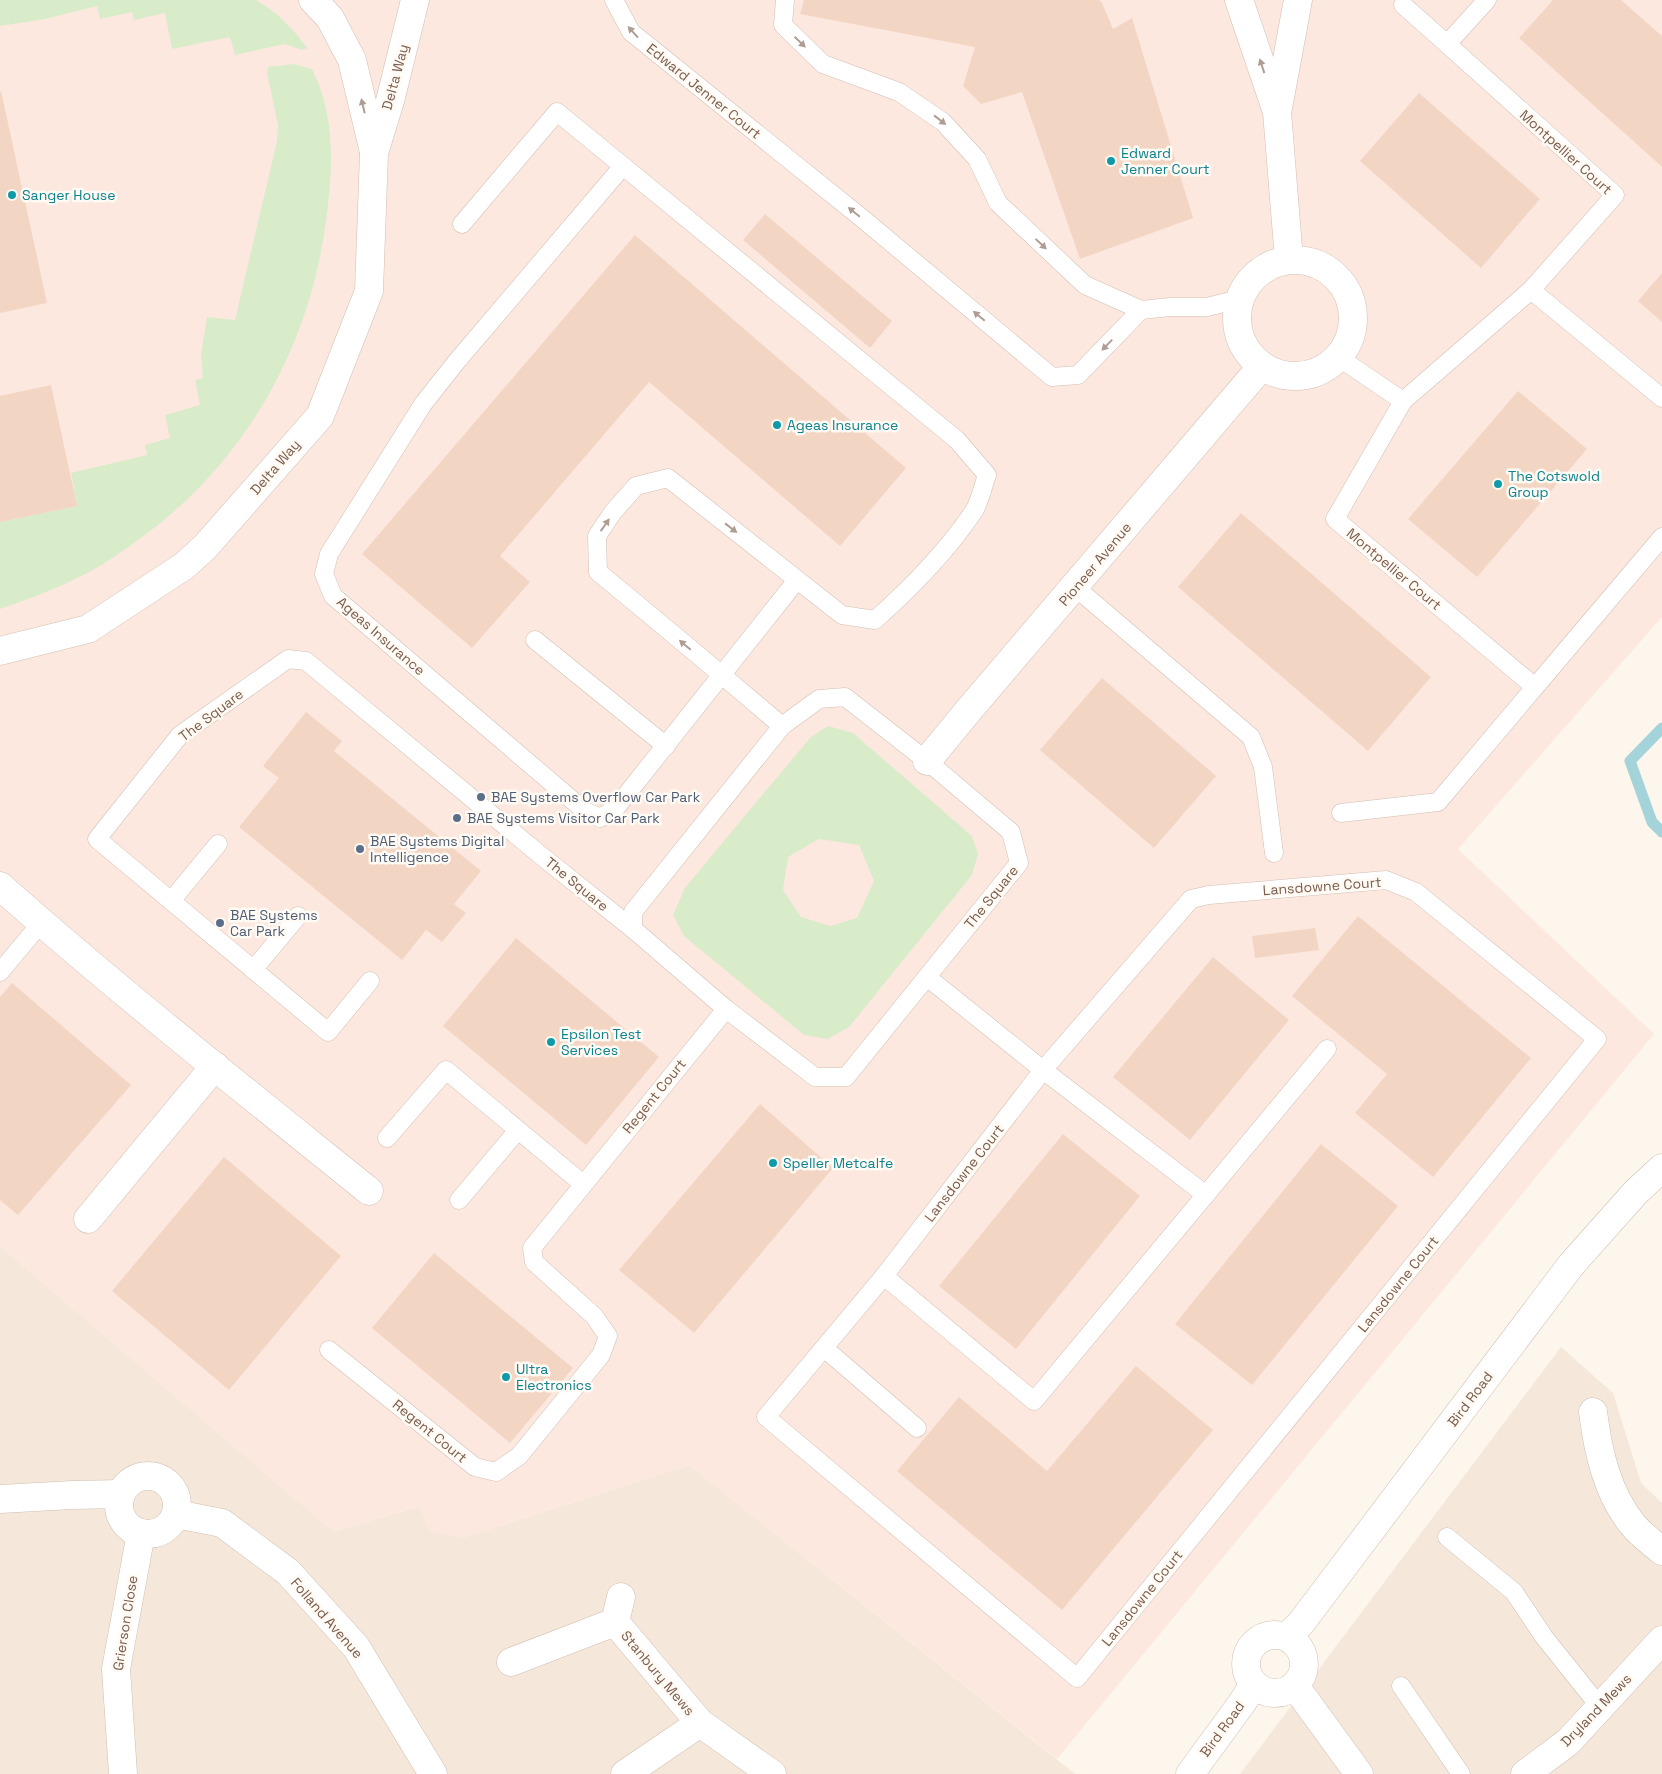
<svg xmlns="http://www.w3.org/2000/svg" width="1662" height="1774" font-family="'Space Grotesk',sans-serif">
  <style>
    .residential { fill: #f5e8da }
    .commercial { fill: #fde8e0 }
    .green { fill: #d8ecc9; fill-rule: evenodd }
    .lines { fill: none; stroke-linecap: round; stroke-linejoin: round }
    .stream { stroke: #a5d3da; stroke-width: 11 }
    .building { fill: #f3d5c3 }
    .service-casing { stroke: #d1beb0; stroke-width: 19 }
    .minor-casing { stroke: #d1beb0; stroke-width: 29 }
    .tertiary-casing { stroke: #d1beb0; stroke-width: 29 }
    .service { stroke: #fff; stroke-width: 18 }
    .minor { stroke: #fff; stroke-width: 28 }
    .tertiary { stroke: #fff; stroke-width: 28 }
    .oneway { fill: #af9d94 }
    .culture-dot { fill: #0f9aa8; stroke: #fffaf3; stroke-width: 2 }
    .service-dot { fill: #5c6f8a; stroke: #fffaf3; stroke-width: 2 }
    .labels { text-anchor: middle; stroke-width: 5; stroke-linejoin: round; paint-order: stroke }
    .street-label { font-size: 14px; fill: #7a5c4d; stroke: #fffaf3 }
    .culture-label { font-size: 14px; fill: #0d838f; stroke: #fffaf3; text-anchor: start }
    .service-label { font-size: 14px; fill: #4e5e75; stroke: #fffaf3; text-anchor: start }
  </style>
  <rect width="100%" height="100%" fill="#fdf6ec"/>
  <g class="residential">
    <path d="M0 1246 334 1532 419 1506 462 1538 689 1465 1075 1774H0Z"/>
    <path d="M1561 1347 1613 1393 1641 1483 1662 1503V1774H1240Z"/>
  </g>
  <path class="commercial" d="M0 0H1662V617L1458 849 1654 1034 1057 1759 689 1465 462 1538 430 1531 419 1506 334 1532 0 1246Z"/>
  <g class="green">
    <path d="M0 0H256C276 11 294 29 307 48L302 50 285 44 235 55 230 37 172 49 165 13 134 20 132 12 100 19 97 6 45 19 0 26Z"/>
    <path d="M294 64 312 69C336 117 333 169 326 221 309 350 244 464 138 540 119 554 99 568 77 578 53 590 26 600 0 609V522L77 506 71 473 147 455 145 445 170 438 165 415 200 405 195 380 203 378 201 354 207 317 235 320 277 141 278 125 267 73 268 67Z"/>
    <path d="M828 726 853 733 972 836 978 854 972 875 849 1027 828 1039 804 1035 684 936 673 915 685 888 743 818 811 737ZM819 839 859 845 874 881 857 918 830 926 801 917 783 890 788 857Z"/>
  </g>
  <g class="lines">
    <path class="stream" d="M1662 728 1630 761 1652 822 1662 832"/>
  </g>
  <g class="building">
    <path d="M804 0H1099L1102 3 1113 29 1132 18 1193 218 1080 259 1022 92 981 104 963 86 975 47 800 14Z"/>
    <path d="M1553 0H1621L1662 36V167L1519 38Z"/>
    <path d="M1 91 47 303 0 313V92Z"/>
    <path d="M1419 93 1540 199 1481 268 1360 161Z"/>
    <path d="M765 214 892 321 870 348 743 240Z"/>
    <path d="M635 235 906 468 840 546 649 382 500 556 530 582 472 648 362 554Z"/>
    <path d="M1662 273V322L1638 301Z"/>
    <path d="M51 385 77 506 0 522V396Z"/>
    <path d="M1518 391 1587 449 1477 577 1408 519Z"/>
    <path d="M1241 513 1431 677 1368 751 1178 587Z"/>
    <path d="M1102 678 1216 776 1154 848 1040 750Z"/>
    <path d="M306 712 342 741 334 751 481 871 454 904 466 913 442 942 426 930 402 960 239 827 279 778 263 766Z"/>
    <path d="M1358 916 1531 1058 1433 1177 1355 1113 1387 1074 1292 996Z"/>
    <path d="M1315 928 1319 950 1255 958 1252 936Z"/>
    <path d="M516 938 659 1057 586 1145 443 1026Z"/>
    <path d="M1213 957 1289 1020 1190 1140 1113 1077Z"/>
    <path d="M12 983 131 1085 18 1215 0 1200V997Z"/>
    <path d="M760 1104 833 1168 694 1333 619 1270Z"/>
    <path d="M1063 1134 1140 1196 1016 1349 939 1286Z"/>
    <path d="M1321 1144 1398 1206 1252 1385 1175 1324Z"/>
    <path d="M224 1157 341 1256 229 1390 112 1291Z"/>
    <path d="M434 1253 573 1368 510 1443 372 1328Z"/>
    <path d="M1136 1366 1213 1430 1062 1610 897 1471 959 1397 1047 1471Z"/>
  </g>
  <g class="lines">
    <defs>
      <g id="service">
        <path d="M614 0 631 32 863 219 1052 377 1078 375 1141 310"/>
        <path d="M785 0 783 25 823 64 899 92 943 122 977 159 998 203 1085 285 1141 310 1170 307H1207L1239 299"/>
        <path d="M1487 0 1447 44 1615 195 1531 290"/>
        <path d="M1403 5 1447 44"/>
        <path d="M462 224 557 112 623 166"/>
        <path d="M1338 357 1403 401"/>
        <path d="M1662 398 1531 290 1403 401 1335 519 1535 687 1662 537"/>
        <path d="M1075 587 1251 737 1263 767 1274 853"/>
        <path d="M535 640 666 746"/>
        <path d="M845 697 927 761 1011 832 1019 863 846 1077H815L726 1009 633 929V912L782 726 819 699Z"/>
        <path d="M782 726C721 674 660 623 598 572L597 536 613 512 636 486 668 478 842 615 875 620C911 588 947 551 974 511 980 501 983 486 987 475L957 440 623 166 457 361 423 404 329 554 324 574 333 596 585 811 600 818 615 809 797 580"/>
        <path d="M1341 813 1438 802 1535 687"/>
        <path d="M1386 880 1416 892 1597 1039 1077 1678 766 1417 884 1276 1043 1070 1191 899 1209 895Z"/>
        <path d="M171 901 218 844"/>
        <path d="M253 970 298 916"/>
        <path d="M0 972 41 923"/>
        <path d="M927 977 1043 1070 1206 1195"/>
        <path d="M370 981 328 1032 97 839 180 735 288 659 306 661 544 858 633 929"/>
        <path d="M387 1138 446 1070 583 1184"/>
        <path d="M459 1200 518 1130"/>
        <path d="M884 1276 1034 1401 1327 1049"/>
        <path d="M824 1348 917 1428"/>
        <path d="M329 1350 475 1467 496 1472 519 1456 601 1355 608 1336 594 1316 534 1262 532 1248 726 1009"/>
        <path d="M1447 1537 1514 1592 1544 1637 1600 1707"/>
        <path d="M1401 1686 1461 1774"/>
      </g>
      <g id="minor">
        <path d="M1239 0 1277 112 1289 260"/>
        <path d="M1278 108 1298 0"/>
        <circle cx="1295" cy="318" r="58"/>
        <path d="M927 761 968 711 1262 366"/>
        <path d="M0 886C120 992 245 1091 369 1191"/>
        <path d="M88 1219 215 1066"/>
        <path d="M1593 1412C1598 1452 1607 1493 1633 1525 1641 1535 1653 1543 1662 1551"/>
        <circle cx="148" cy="1505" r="29"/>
        <path d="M0 1499 72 1495 121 1494"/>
        <path d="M176 1514 222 1523 288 1572 356 1647 433 1774"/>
        <path d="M615 1622 700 1723 772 1774"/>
        <circle cx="1275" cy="1664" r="29"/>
        <path d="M1287 1637 1301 1623 1571 1265 1636 1192 1662 1168"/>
        <path d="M511 1662 615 1622 621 1597"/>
        <path d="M1295 1686 1359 1774"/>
        <path d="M123 1774 116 1669 141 1533"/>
        <path d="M625 1774 700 1723"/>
        <path d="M1190 1774 1242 1703 1254 1684"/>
        <path d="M1525 1774 1568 1742 1662 1640"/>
      </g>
      <g id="tertiary">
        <path d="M313 0 330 18 352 60 374 152"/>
        <path d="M0 651 88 629 184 566 205 547 320 416 369 291 374 153 390 101 415 0"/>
      </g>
    </defs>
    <use href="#service" class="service-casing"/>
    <use href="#minor" class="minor-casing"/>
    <use href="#tertiary" class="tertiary-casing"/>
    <use href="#service" class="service"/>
    <use href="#minor" class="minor"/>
    <use href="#tertiary" class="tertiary"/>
  </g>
  <defs><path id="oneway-solid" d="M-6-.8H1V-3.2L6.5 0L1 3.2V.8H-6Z" transform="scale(1.25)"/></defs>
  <g class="oneway">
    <use href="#oneway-solid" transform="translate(633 32) rotate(-132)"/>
    <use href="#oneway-solid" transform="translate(800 42) rotate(44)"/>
    <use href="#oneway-solid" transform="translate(1262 66) rotate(-108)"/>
    <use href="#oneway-solid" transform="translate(363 106) rotate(-103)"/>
    <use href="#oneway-solid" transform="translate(940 120) rotate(38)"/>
    <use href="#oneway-solid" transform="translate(854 212) rotate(-141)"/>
    <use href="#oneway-solid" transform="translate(1041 244) rotate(43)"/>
    <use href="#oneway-solid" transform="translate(979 316) rotate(-140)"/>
    <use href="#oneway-solid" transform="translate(1107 345) rotate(134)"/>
    <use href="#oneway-solid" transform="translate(605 525) rotate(-55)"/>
    <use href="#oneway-solid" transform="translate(731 528) rotate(38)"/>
    <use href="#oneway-solid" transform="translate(685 645) rotate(-140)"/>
  </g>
  <g class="culture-dot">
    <circle cx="1111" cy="161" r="5"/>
    <circle cx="12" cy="195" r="5"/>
    <circle cx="777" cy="425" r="5"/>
    <circle cx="1498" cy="484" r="5"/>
    <circle cx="551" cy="1042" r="5"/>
    <circle cx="773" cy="1163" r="5"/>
    <circle cx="506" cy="1377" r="5"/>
  </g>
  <g class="service-dot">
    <circle cx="481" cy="797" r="5"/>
    <circle cx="457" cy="818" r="5"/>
    <circle cx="360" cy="849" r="5"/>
    <circle cx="220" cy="923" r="5"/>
  </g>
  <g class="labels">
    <g class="street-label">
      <text transform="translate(395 77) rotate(-75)" y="5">Delta Way</text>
      <text transform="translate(704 91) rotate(39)" y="5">Edward Jenner Court</text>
      <text transform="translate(1566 152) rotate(42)" y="5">Montpellier Court</text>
      <text transform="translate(275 467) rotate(-49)" y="5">Delta Way</text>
      <text transform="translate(1095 564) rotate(-50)" y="5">Pioneer Avenue</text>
      <text transform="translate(1394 569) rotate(40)" y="5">Montpellier Court</text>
      <text transform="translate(381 636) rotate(41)" y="5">Ageas Insurance</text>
      <text transform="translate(211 715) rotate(-37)" y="5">The Square</text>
      <text transform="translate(577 884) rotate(39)" y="5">The Square</text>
      <text transform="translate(1322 886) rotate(-4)" y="5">Lansdowne Court</text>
      <text transform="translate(991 897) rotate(-51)" y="5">The Square</text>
      <text transform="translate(654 1096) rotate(-51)" y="5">Regent Court</text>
      <text transform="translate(964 1173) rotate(-52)" y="5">Lansdowne Court</text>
      <text transform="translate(1398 1284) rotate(-51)" y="5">Lansdowne Court</text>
      <text transform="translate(1470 1399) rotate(-53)" y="5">Bird Road</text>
      <text transform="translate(430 1431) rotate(39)" y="5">Regent Court</text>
      <text transform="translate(1142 1598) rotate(-51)" y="5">Lansdowne Court</text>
      <text transform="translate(327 1618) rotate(49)" y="5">Folland Avenue</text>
      <text transform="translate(125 1623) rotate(-81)" y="5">Grierson Close</text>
      <text transform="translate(658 1673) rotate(50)" y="5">Stanbury Mews</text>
      <text transform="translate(1596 1710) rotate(-46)" y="5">Dryland Mews</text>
      <text transform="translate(1222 1729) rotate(-54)" y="5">Bird Road</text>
    </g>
    <g class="culture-label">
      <text x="1121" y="158">Edward<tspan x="1121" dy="16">Jenner Court</tspan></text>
      <text x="22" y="200">Sanger House</text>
      <text x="787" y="430">Ageas Insurance</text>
      <text x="1508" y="481">The Cotswold<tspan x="1508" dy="16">Group</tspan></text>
      <text x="561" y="1039">Epsilon Test<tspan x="561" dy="16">Services</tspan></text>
      <text x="783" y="1168">Speller Metcalfe</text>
      <text x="516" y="1374">Ultra<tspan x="516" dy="16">Electronics</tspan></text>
    </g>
    <g class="service-label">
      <text x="491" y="802">BAE Systems Overflow Car Park</text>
      <text x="467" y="823">BAE Systems Visitor Car Park</text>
      <text x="370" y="846">BAE Systems Digital<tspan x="370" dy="16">Intelligence</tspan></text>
      <text x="230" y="920">BAE Systems<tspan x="230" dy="16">Car Park</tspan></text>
    </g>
  </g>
</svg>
